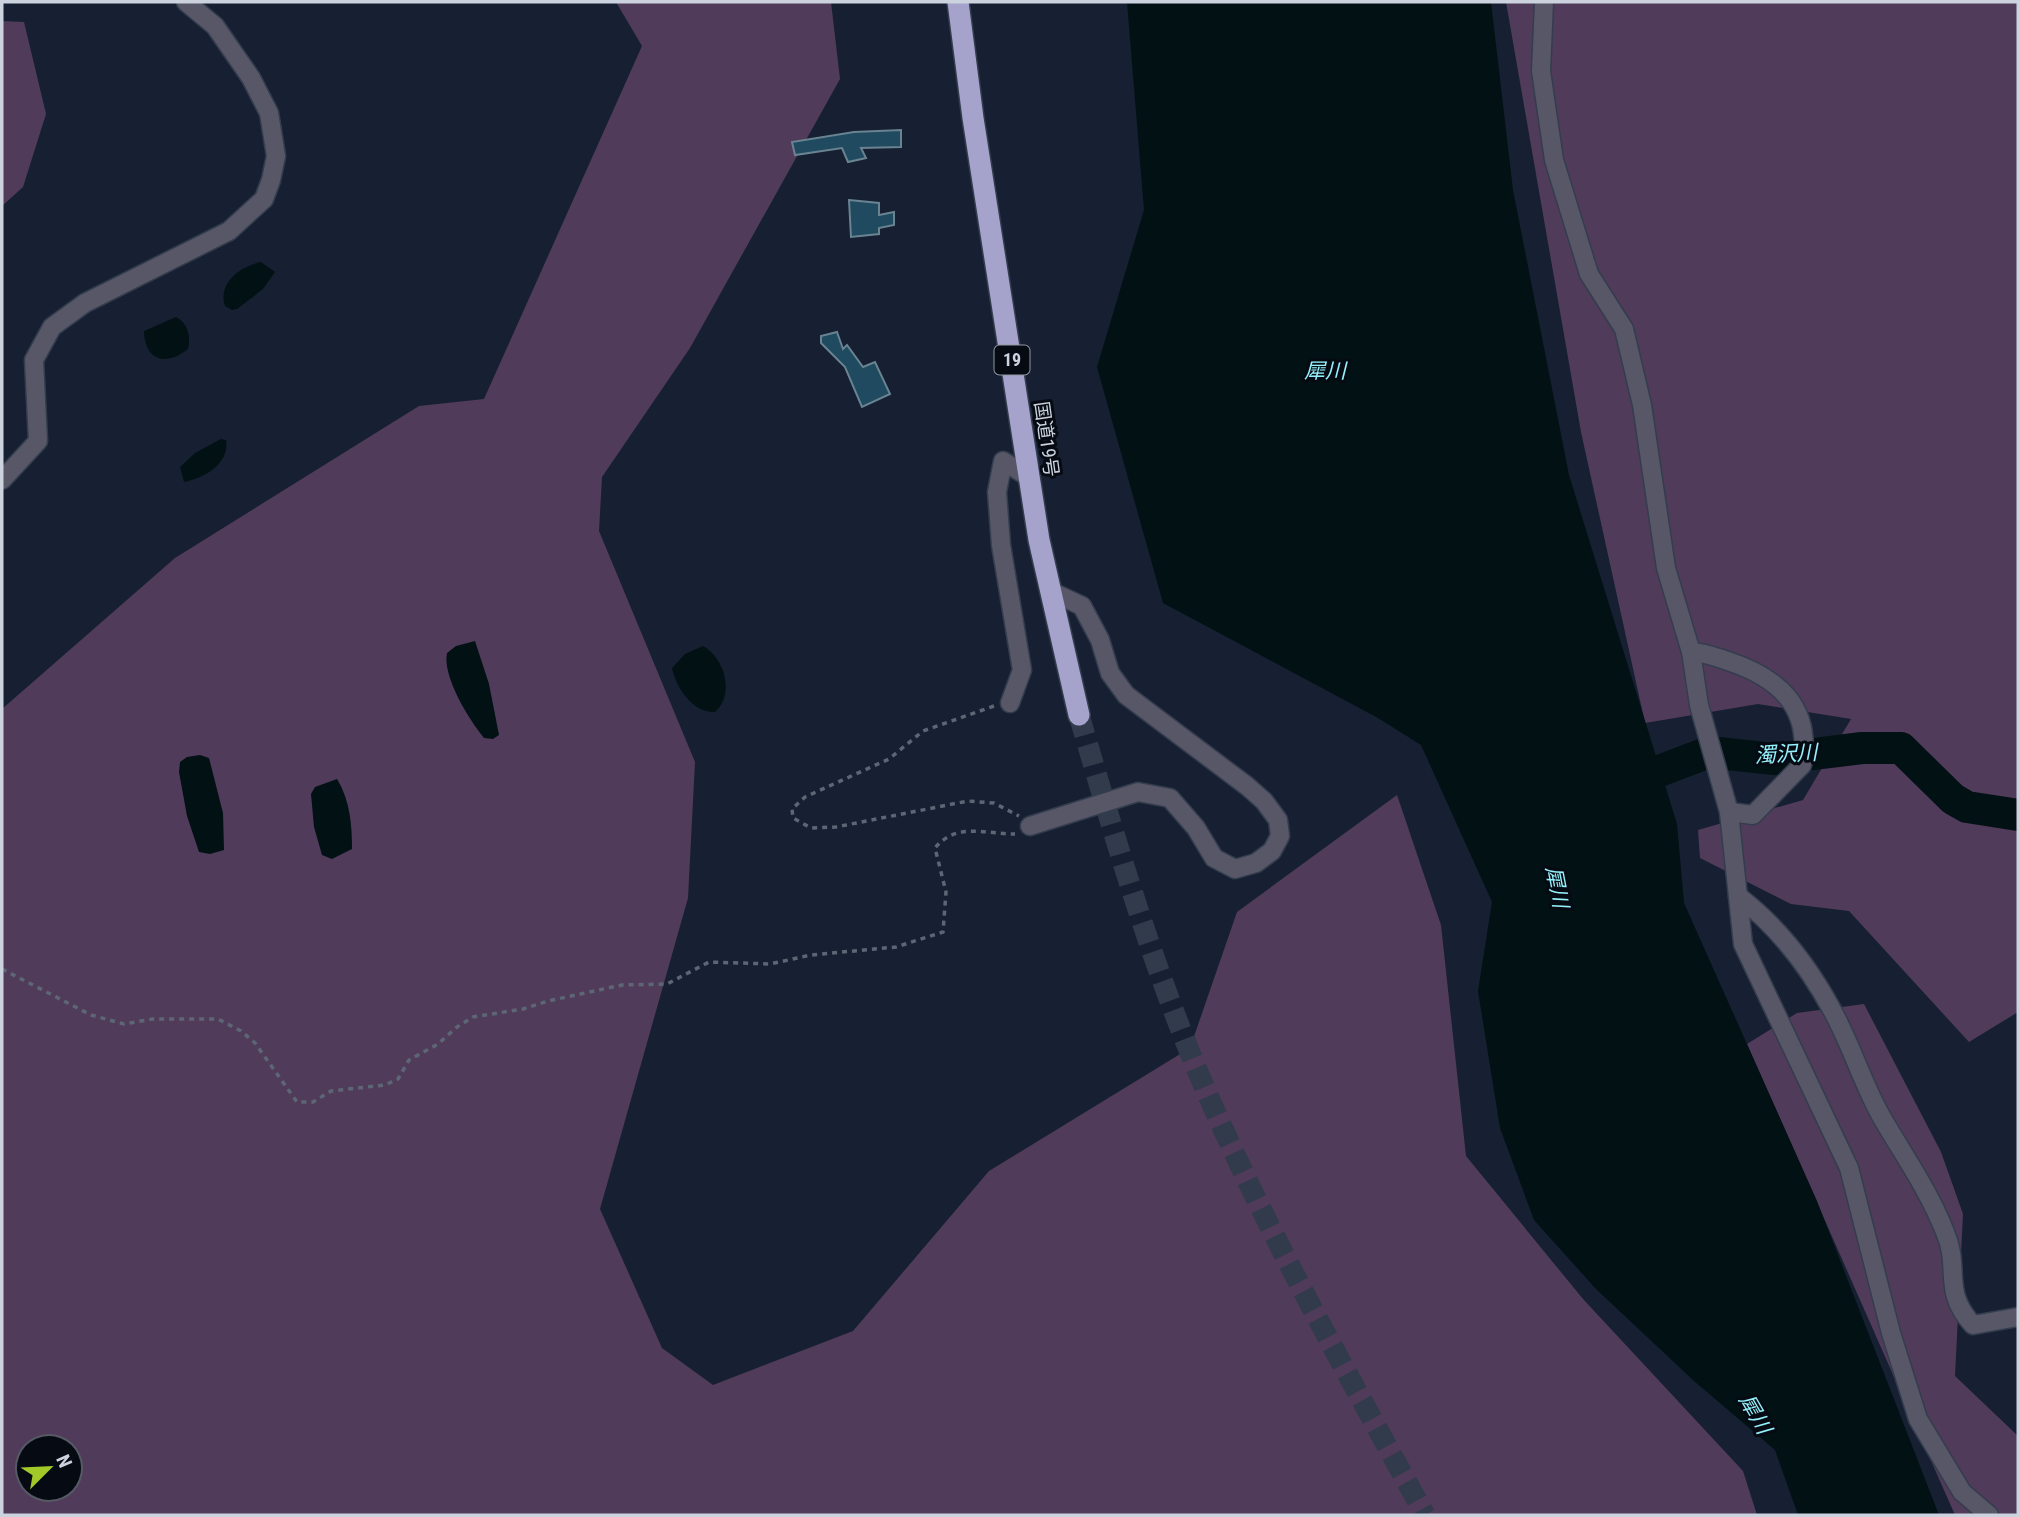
<svg xmlns="http://www.w3.org/2000/svg" width="2020" height="1517" font-family="'Roboto Condensed','Noto Sans JP',sans-serif">
  <style>
    .forest { fill: #513b5b; fill-rule: evenodd }
    .water { fill: #021113 }
    .lines { fill: none; stroke-linecap: round; stroke-linejoin: round }
    .river { stroke: #021113; stroke-width: 32 }
    .building { fill: #1f4a5f; stroke: #698391; stroke-width: 2 }
    .highway-tunnel { stroke: #313b4c; stroke-width: 21; stroke-dasharray: 21 10; stroke-linecap: butt }
    .minor-casing { stroke: #333d4e; stroke-width: 21 }
    .highway-casing { stroke: #333d4e; stroke-width: 24 }
    .path { stroke: #5d6675; stroke-width: 3.5; stroke-dasharray: 5 5; stroke-linecap: butt }
    .minor { stroke: #575767; stroke-width: 18 }
    .highway { stroke: #a5a2cc; stroke-width: 21 }
    .labels { text-anchor: middle; stroke-width: 6; stroke-linejoin: round; paint-order: stroke }
    .shield { fill: #060a12; stroke: #9197a2; stroke-width: 2 }
    .shield-label { font-size: 18px; font-weight: bold; fill: #ccd3df }
    .street-label { font-size: 19px; fill: #ccd3df; stroke: #060a12 }
    .water-label { font-size: 21px; font-style: italic; fill: #95f1fc; stroke: #060a12 }
  </style>
  <rect width="100%" height="100%" fill="#162032"/>
  <g class="forest">
    <path d="M616 2H831L840 79 690 348 602 477 599 531 695 762 688 898 600 1209 662 1348 713 1385 853 1331 989 1171 1190 1048 1237 912 1397 795 1441 925 1466 1156 1583 1299 1743 1471 1757 1515H2V709L175 558 419 406 484 399 642 46ZM28 1447H70V1489H28Z"/>
    <path d="M1506 2H2018V1012L1969 1042 1849 911 1791 904 1700 858 1698 830 1803 800 1851 719 1758 704 1645 723 1581 432Z"/>
    <path d="M2 21 24 22 46 114 23 187 2 206Z"/>
    <path d="M1864 1004 1941 1152 1963 1214 1955 1376 2018 1436V1515H1955L1747 1044 1797 1013Z"/>
  </g>
  <g class="water">
    <path d="M1127 2H1491L1513 190 1569 475 1677 824 1684 903 1817 1201 1939 1515H1798L1775 1450 1694 1381 1596 1289 1534 1220 1500 1128 1478 991 1492 902 1421 745 1378 718 1163 603 1097 367 1144 210Z"/>
    <path d="M261 262 275 272 263 289 237 309 232 310 225 306C217 283 241 266 261 262Z"/>
    <path d="M176 317C188 323 191 337 188 349 167 366 145 362 144 331Z"/>
    <path d="M221 439 226 440C230 464 204 478 184 482L180 467 195 453Z"/>
    <path d="M475 641 489 684 499 735 493 739 484 738C469 720 442 676 447 653L456 646Z"/>
    <path d="M703 646C725 658 735 695 715 712 693 713 676 688 672 668L685 654Z"/>
    <path d="M200 755 209 758 223 813 224 850 210 854 199 852 187 816 179 772 180 762 187 757Z"/>
    <path d="M337 779C350 800 352 825 352 849L332 859 322 855 314 827 311 794 315 787Z"/>
  </g>
  <g class="lines">
    <path class="river" d="M1620 786 1709 752 1774 759 1862 748H1901L1953 799 1967 807 2018 815"/>
  </g>
  <g class="building">
    <path d="M901 130V147L861 148 866 158 848 162 842 148 795 155 792 142 854 132Z"/>
    <path d="M849 200 879 203V215L894 212V225L879 228V234L851 237Z"/>
    <path d="M837 332 843 349 847 345 863 367 875 362 890 394 862 407 845 367 821 343V336Z"/>
  </g>
  <g class="lines">
    <path class="highway-tunnel" d="M1079 715C1118 849 1157 983 1215 1111 1277 1250 1352 1382 1425 1515"/>
    <defs>
      <g id="minor">
        <path d="M1544 2 1541 71 1554 160 1589 274 1624 329 1642 405 1666 568 1691 652 1699 705 1729 812 1743 944 1849 1168 1891 1333 1918 1419 1962 1492 1989 1515"/>
        <path d="M2 480 38 441 34 360 52 327 85 303 229 231 264 199 271 180 276 156 269 113 251 78 215 26 186 2"/>
        <path d="M1691 652C1703 652 1716 657 1728 661 1779 678 1812 707 1802 765L1753 815 1729 812"/>
        <path d="M1010 703 1022 670 1001 545 997 492 1003 461 1030 478"/>
        <path d="M1030 826 1138 792 1170 798 1196 828 1214 858 1235 869 1256 863 1272 851 1280 836 1278 820 1264 801 1247 786 1126 695 1110 673 1100 640 1082 606 1050 591"/>
        <path d="M1738 896C1777 926 1809 967 1832 1010 1851 1044 1862 1082 1881 1116 1904 1156 1928 1189 1945 1232 1961 1269 1941 1290 1973 1325L2018 1317"/>
      </g>
      <path id="highway" d="M958 2 973 118 1039 540 1079 715"/>
    </defs>
    <use href="#minor" class="minor-casing"/>
    <use href="#highway" class="highway-casing"/>
    <g class="path">
      <path d="M994 706 923 731 889 759 805 797 792 809 793 818 811 828 836 827 968 801 994 803 1019 816"/>
      <path d="M2 969 91 1015 124 1024 153 1019H218L241 1031 255 1043 297 1102H313L331 1091 385 1085 398 1079 409 1060 438 1044 457 1027 473 1017 523 1009 548 1001 622 985 667 984 709 962 770 964 811 955 896 947 943 932 946 892 935 848C956 822 985 834 1015 834"/>
    </g>
    <use href="#minor" class="minor"/>
    <use href="#highway" class="highway"/>
  </g>
  <g class="labels">
    <rect class="shield" x="994.5" y="345.5" width="35" height="29" rx="5"/>
    <g class="shield-label">
      <text x="1012" y="366">19</text>
    </g>
    <g class="street-label">
      <text transform="translate(1047 439) rotate(82)" y="7">国道19号</text>
    </g>
    <g class="water-label">
      <text x="1325" y="378">犀川</text>
      <text transform="translate(1786 754) rotate(-3)" y="7">濁沢川</text>
      <text transform="translate(1557 887) rotate(79)" y="7">犀川</text>
      <text transform="translate(1755 1414) rotate(60)" y="7">犀川</text>
    </g>
  </g>
  <rect width="2020" height="1517" fill="none" stroke="#ccd3df" stroke-width="7"/>
  <g transform="translate(49 1468) rotate(66)"><circle r="33" fill="#060a12" stroke="#555a64" stroke-width="2"/>
  <path d="M0-5L12 26L0 18L-12 26Z" fill="#a2c928"/>
  <text y="-10" font-size="19" font-weight="bold" text-anchor="middle" fill="#ccd3df">N</text>
  </g>
</svg>
